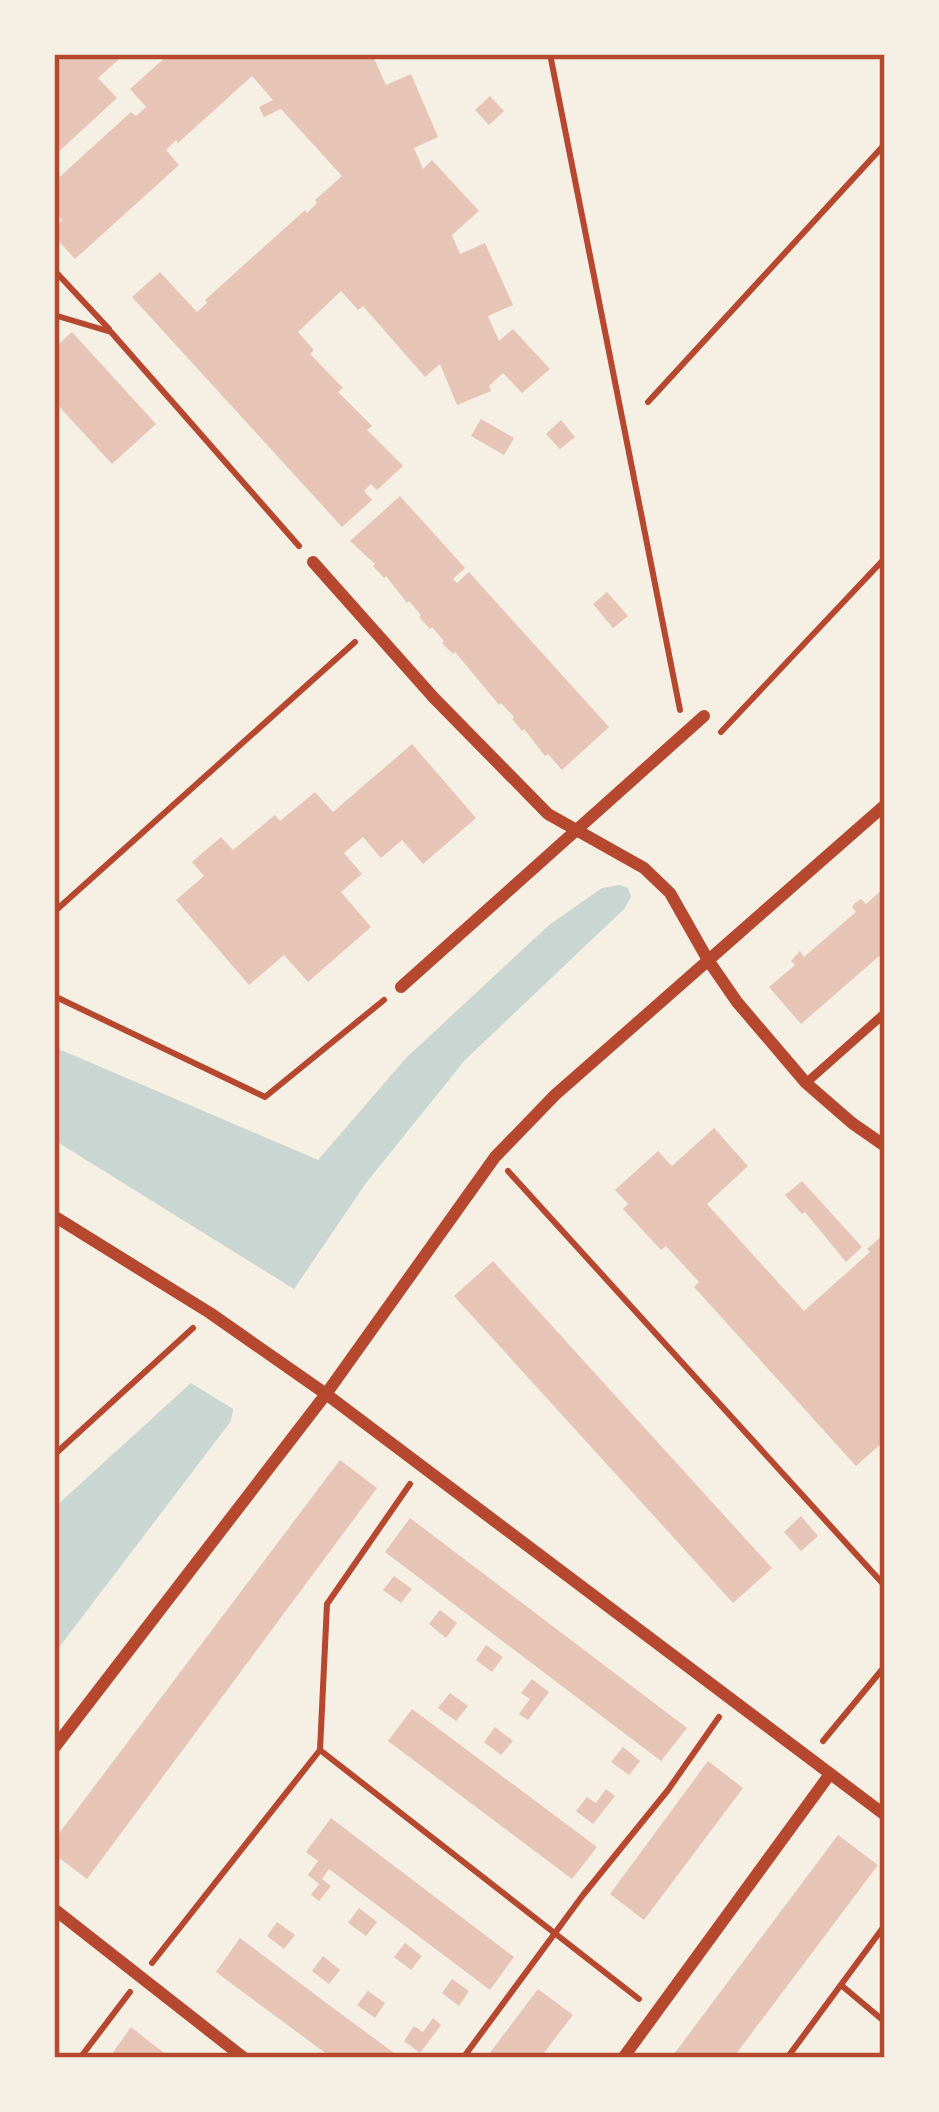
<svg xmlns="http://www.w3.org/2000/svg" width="939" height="2112" font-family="Overpass,sans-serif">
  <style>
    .water { fill: #c9d6d2 }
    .building { fill: #e6c5b7 }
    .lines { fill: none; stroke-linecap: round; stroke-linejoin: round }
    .path { stroke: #b5482f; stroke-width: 6 }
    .service { stroke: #b5482f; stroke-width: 9 }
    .minor { stroke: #b5482f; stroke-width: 12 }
    .neatline { fill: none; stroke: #b5482f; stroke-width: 4.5 }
  </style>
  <rect width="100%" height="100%" fill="#f6efe4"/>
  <g class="water">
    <path d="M620 885 628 888 631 897 624 909 465 1060 366 1183 294 1289 54 1140V1047L318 1160 406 1058 549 925 602 888Z"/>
    <path d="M191 1383 233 1409 231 1421 54 1654V1508Z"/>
  </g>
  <g class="building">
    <path d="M54 54H125L98 78 117 98 54 156Z"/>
    <path d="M169 54H372L386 85 411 74 438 137 414 148 423 169 432 160 479 211 452 235 460 254 485 243 513 305 488 316 499 341 513 329 550 369 522 393 503 373 489 386 491 391 457 405 440 364 425 377 363 306 358 310 341 291 298 332 314 350 310 354 343 388 338 392 372 426 367 430 403 466 377 490 371 484 364 491 372 500 342 527 132 297 160 272 197 312 207 303 205 300 305 210 307 213 317 203 315 200 342 176 281 109 264 117 259 107 273 100 252 76 178 143 176 140 166 150 179 165 75 259 54 236V228L62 220 54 211V182L131 112 136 116 146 107 130 89Z"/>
    <path d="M490 96 504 111 489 125 475 110Z"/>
    <path d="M72 332 156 424 112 464 54 401V348Z"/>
    <path d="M481 419 514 438 504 455 471 436Z"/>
    <path d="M561 420 575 437 560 449 546 434Z"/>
    <path d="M400 496 465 568 453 579 457 583 469 572 609 727 562 770 548 754 545 756 524 729 522 731 512 719 514 717 501 703 499 705 455 652 453 654 442 643 444 641 432 627 430 629 419 617 421 615 409 601 407 603 386 576 384 578 373 566 375 564 350 541Z"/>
    <path d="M607 592 628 616 613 628 593 604Z"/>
    <path d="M412 744 476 818 423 864 402 840 381 858 363 837 344 853 362 874 341 892 371 927 308 982 284 955 249 985 176 900 204 876 192 862 221 837 233 850 275 815 280 821 315 792 333 812Z"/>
    <path d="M885 887V951L801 1024 769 987 795 965 791 961 800 951 804 957 856 912 852 907 855 903 861 899 866 904Z"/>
    <path d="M714 1128 748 1166 707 1204 804 1311 870 1252 867 1249 885 1233V1440L856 1466 694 1287 699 1282 666 1246 661 1250 623 1209 628 1204 615 1190 658 1151 672 1166Z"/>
    <path d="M802 1181 862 1247 846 1262 805 1212 802 1214 785 1195Z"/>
    <path d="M493 1261 772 1568 733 1603 454 1296Z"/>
    <path d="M340 1460 377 1488 87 1879 54 1854V1840Z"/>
    <path d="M801 1516 818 1536 801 1551 784 1532Z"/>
    <path d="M410 1518 687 1728 661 1761 385 1552Z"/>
    <path d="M394 1576 412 1589 401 1603 383 1590Z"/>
    <path d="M440 1610 457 1623 446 1638 429 1624Z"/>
    <path d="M486 1645 503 1657 492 1672 476 1660Z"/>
    <path d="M532 1679 549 1692 528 1720 519 1714 530 1699 521 1693Z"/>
    <path d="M450 1693 468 1706 456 1721 438 1708Z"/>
    <path d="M412 1709 597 1847 572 1879 388 1741Z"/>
    <path d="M495 1727 513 1741 501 1755 484 1742Z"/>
    <path d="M623 1747 640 1761 629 1775 611 1762Z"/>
    <path d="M708 1761 743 1788 644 1920 610 1894Z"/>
    <path d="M606 1789 615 1796 593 1824 576 1811 587 1797 596 1803Z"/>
    <path d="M331 1818 514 1957 490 1990 329 1869 322 1879 331 1886 319 1901 311 1895 319 1884 308 1875 318 1861 306 1852Z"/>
    <path d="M838 1835 878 1865 733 2058H671Z"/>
    <path d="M359 1908 377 1922 366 1936 348 1923Z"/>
    <path d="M277 1922 295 1935 284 1949 267 1936Z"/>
    <path d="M240 1938 333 2008 401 2058H332L216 1972Z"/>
    <path d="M405 1943 422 1956 411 1970 394 1957Z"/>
    <path d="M323 1956 340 1970 329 1984 312 1971Z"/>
    <path d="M452 1979 469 1991 459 2006 442 1993Z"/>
    <path d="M538 1989 573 2015 540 2058H486Z"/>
    <path d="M368 1991 385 2003 375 2018 357 2005Z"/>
    <path d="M433 2018 441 2025 420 2053 404 2041 414 2026 423 2032Z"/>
    <path d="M131 2027 155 2046 171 2058H109Z"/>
  </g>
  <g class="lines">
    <g class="path">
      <path d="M550 54 680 710"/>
      <path d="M54 270 109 329"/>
      <path d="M54 315 111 332 299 546"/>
      <path d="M648 402 885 144"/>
      <path d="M721 732 885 558"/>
      <path d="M54 912 355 642"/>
      <path d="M54 996 265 1097 384 1000"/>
      <path d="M508 1171 885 1586"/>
      <path d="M54 1455 193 1328"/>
      <path d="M823 1741 885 1666"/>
      <path d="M320 1750 639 1999"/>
      <path d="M152 1963 320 1750 327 1604 410 1484"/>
      <path d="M841 1985 885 2022"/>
      <path d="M80 2058 130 1992"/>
      <path d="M463 2058 583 1895 668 1790 719 1717"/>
      <path d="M787 2058 885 1925"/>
    </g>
    <path class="service" d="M806 1083 885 1013"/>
    <g class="minor">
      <path d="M313 562 434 698 548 814 644 868 670 893 708 960 737 1002 806 1083 852 1123 885 1146"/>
      <path d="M401 987 704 716"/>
      <path d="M54 1216 210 1313 326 1394 885 1815"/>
      <path d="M54 1748 326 1394 495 1157 555 1095 885 805"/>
      <path d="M54 1909 244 2058"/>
      <path d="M623 2058 830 1774"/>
    </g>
  </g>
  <rect width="939" height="2112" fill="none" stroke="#f6efe4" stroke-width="114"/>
  <rect x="57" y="57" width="825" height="1998" class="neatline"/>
</svg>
